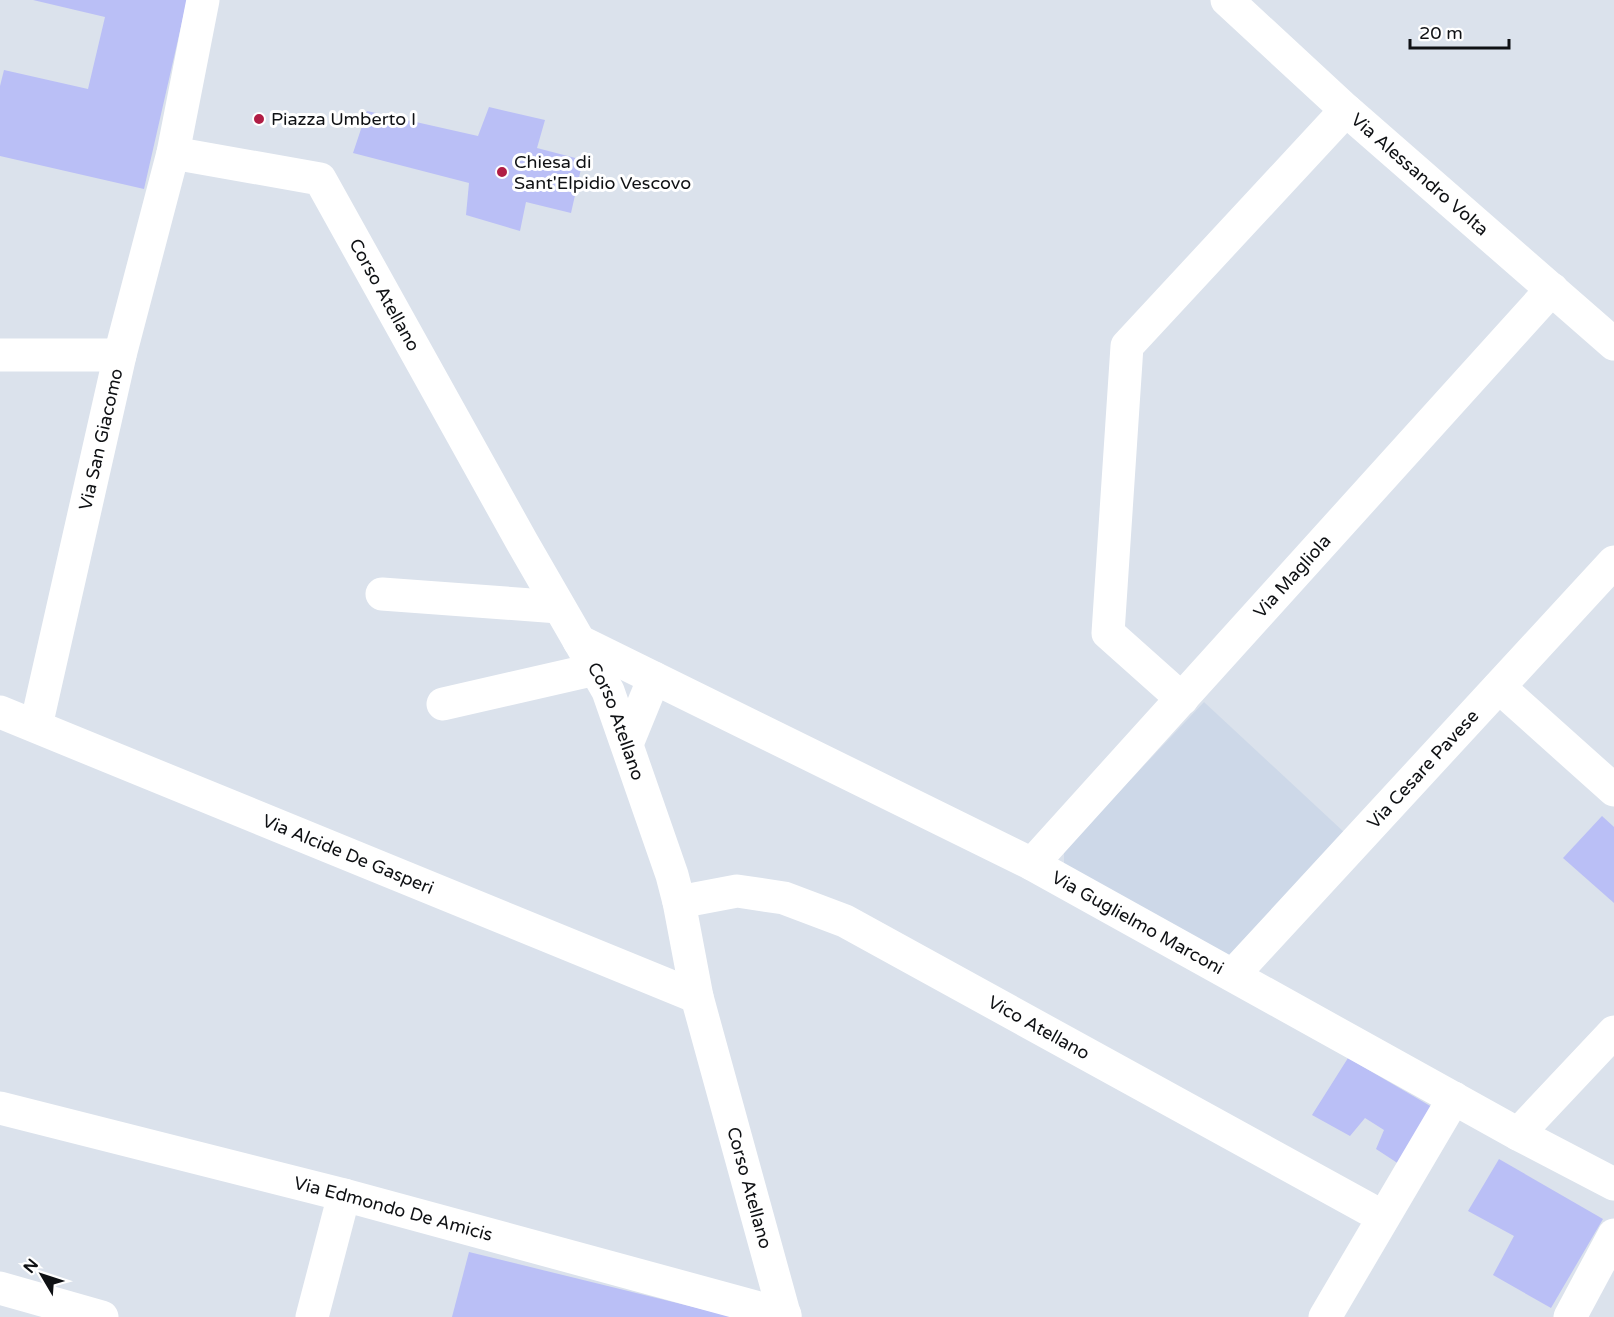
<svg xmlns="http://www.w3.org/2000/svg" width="1614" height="1317" font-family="'Varela Round',sans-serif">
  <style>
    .built { fill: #cdd8e8 }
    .building { fill: #babff6 }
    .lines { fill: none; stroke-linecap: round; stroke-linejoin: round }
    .minor { stroke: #fff; stroke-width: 33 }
    .tertiary { stroke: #fff; stroke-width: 33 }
    .poi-dot { fill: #b01d45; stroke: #fff; stroke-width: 2 }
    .labels { text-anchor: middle; stroke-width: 6; stroke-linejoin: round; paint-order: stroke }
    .poi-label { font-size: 18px; fill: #0f1114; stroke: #fff; text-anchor: start }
    .street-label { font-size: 18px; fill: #0f1114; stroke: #fff }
  </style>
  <rect width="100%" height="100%" fill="#dbe2ec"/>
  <path class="built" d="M1204 702 1345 833 1232 958 1064 865V850Z"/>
  <g class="building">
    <path d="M33 0H187L144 189 0 156V86L4 70 88 89 105 17Z"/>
    <path d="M489 107 545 120 537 148 583 160 571 213 526 202 520 231 466 215 469 183 353 153 367 111 478 136Z"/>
    <path d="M1602 816 1614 827V903L1563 858Z"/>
    <path d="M1348 1058 1432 1107 1399 1164 1376 1149 1384 1130 1365 1118 1350 1136 1312 1115Z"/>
    <path d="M1499 1159 1603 1219 1551 1308 1493 1275 1514 1236 1468 1211Z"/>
    <path d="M469 1252 730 1316V1317H452Z"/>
  </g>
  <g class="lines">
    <g class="minor">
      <path id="s1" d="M173 153 320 179 522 542 608 691 672 875 679 902 697 997 785 1317"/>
      <path d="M0 355H120"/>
      <path d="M382 594 559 607"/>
      <path id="s2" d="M579 641 1032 864 1518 1134 1614 1184"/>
      <path d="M1499 687 1614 790"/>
      <path d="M1182 699 1108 633 1127 346 1346 110"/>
      <path d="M443 704 596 669"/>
      <path id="s3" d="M0 712 697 997"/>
      <path id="s4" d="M36 726 120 355 173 153 203 0"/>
      <path d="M627 744 654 678"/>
      <path id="s5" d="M1032 864 1552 289"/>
      <path id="s6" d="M679 902 737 891 784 898 845 921 1383 1217"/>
      <path id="s7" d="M1233 975 1614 562"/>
      <path id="s8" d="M0 1108 344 1195 785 1315"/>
      <path d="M1518 1134 1614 1032"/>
      <path d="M0 1288 102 1317"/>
      <path d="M312 1317 344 1195"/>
      <path d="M1325 1317 1454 1098"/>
      <path d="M1570 1317 1614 1235"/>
    </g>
    <path class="tertiary" id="s9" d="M1227 0 1346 110 1614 344"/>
  </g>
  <g class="poi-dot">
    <circle cx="259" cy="119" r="6"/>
    <circle cx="502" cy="172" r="6"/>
  </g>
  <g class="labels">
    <g class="poi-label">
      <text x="271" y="125">Piazza Umberto I</text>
      <text x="514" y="168">Chiesa di<tspan x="514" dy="21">Sant'Elpidio Vescovo</tspan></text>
    </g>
    <g class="street-label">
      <text dy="6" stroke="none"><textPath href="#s9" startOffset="260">Via Alessandro Volta</textPath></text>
      <text dy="6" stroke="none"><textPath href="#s1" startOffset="282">Corso Atellano</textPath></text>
      <text dy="6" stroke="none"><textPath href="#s4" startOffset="294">Via San Giacomo</textPath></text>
      <text dy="6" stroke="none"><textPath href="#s5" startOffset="388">Via Magliola</textPath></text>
      <text dy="6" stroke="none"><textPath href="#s1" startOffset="768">Corso Atellano</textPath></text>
      <text dy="6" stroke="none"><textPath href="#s7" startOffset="280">Via Cesare Pavese</textPath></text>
      <text dy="6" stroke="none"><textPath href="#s3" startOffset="376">Via Alcide De Gasperi</textPath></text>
      <text dy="6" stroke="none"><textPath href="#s2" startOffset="626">Via Guglielmo Marconi</textPath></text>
      <text dy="6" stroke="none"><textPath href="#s6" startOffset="393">Vico Atellano</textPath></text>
      <text dy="6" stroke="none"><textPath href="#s1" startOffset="1254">Corso Atellano</textPath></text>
      <text dy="6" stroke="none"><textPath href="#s8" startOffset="406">Via Edmondo De Amicis</textPath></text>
    </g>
  </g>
  <g transform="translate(42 1275) rotate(309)" stroke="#ffffff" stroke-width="4.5" paint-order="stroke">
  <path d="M0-4.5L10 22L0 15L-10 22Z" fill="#0f1114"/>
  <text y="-9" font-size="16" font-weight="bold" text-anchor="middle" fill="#0f1114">N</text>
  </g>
  <path d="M1410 39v9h99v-9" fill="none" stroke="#0f1114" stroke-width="3"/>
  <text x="1419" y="39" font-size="18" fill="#0f1114" stroke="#ffffff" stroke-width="4.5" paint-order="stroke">20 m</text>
</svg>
